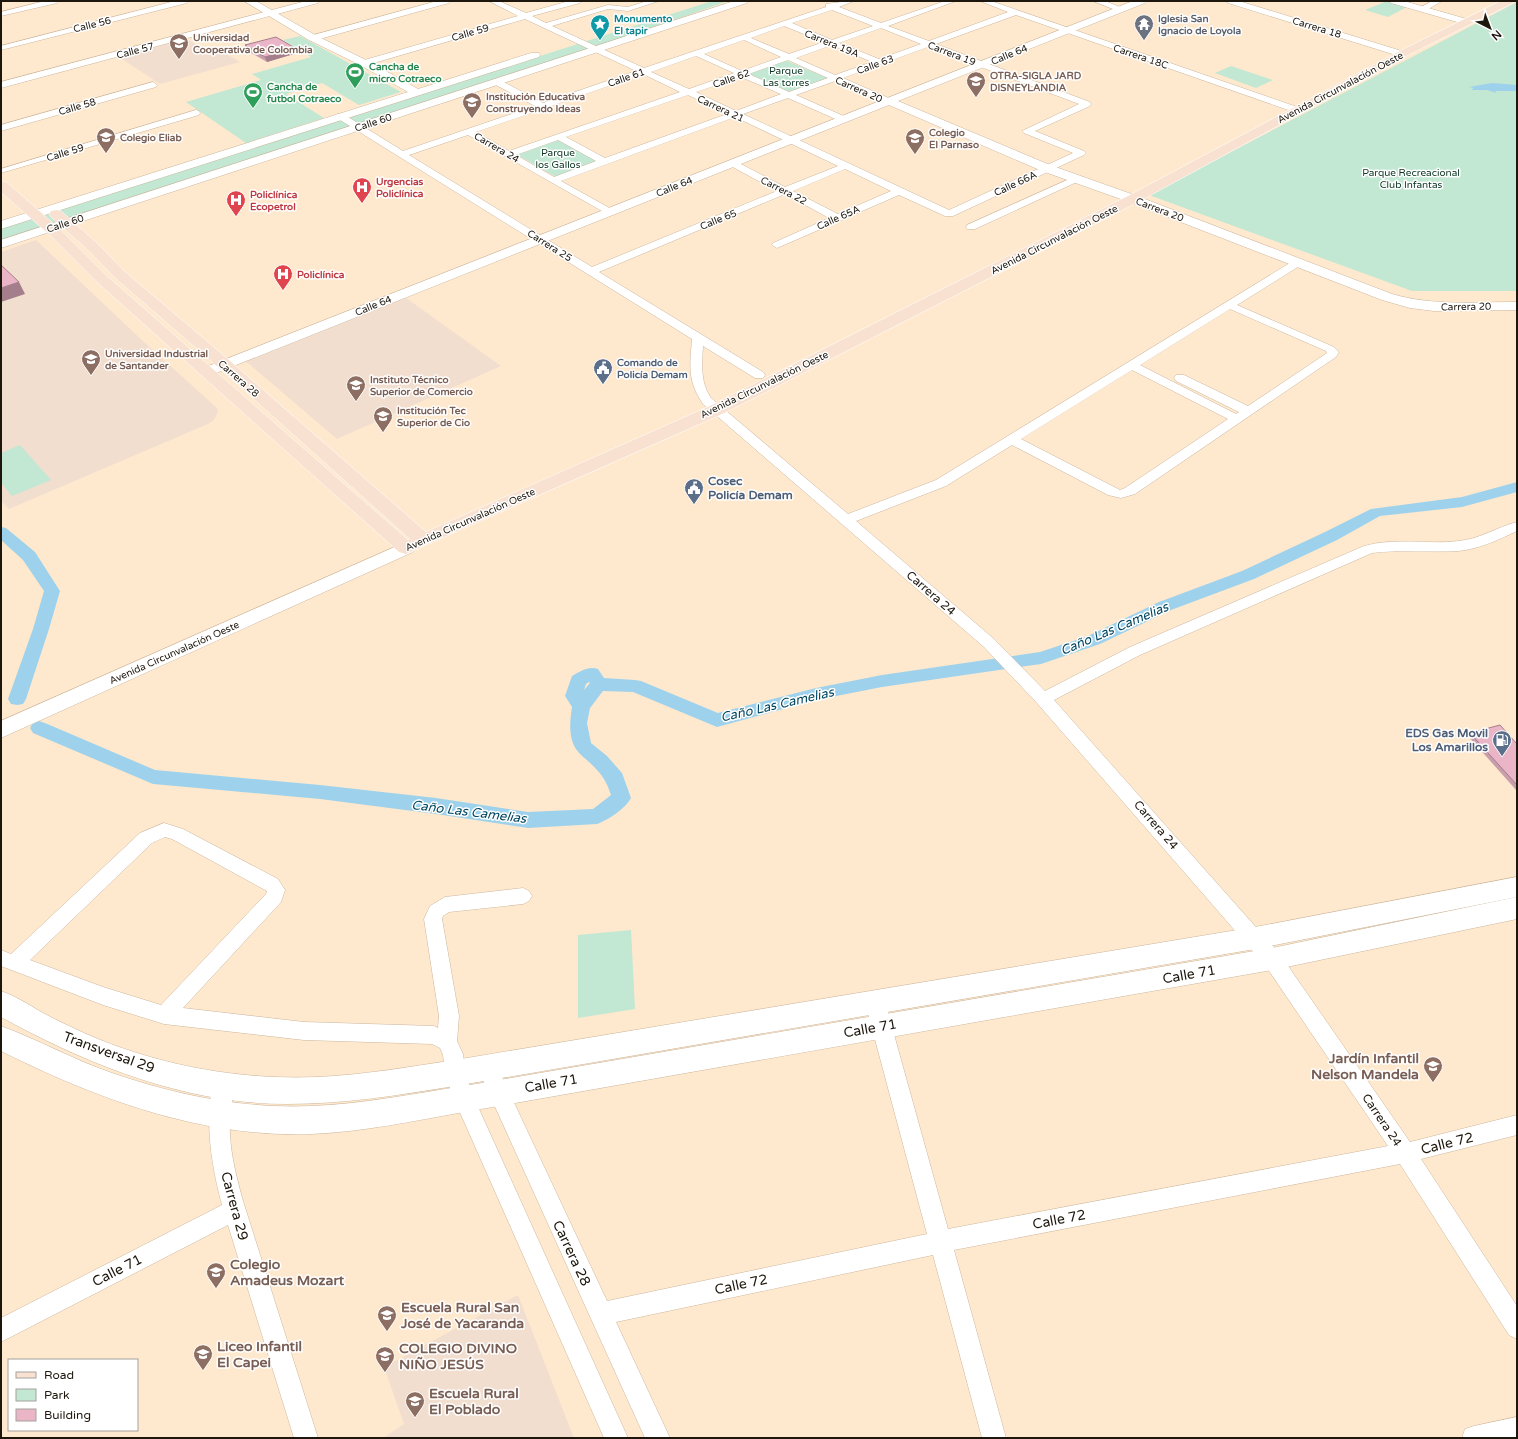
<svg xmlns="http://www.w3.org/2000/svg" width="1518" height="1439" font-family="'Varela Round',sans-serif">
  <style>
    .education { fill: #f2decf }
    .green { fill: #c2e7d2 }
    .water { fill: #9ed2ec }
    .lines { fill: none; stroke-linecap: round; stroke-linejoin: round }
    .canal { fill: #9ed2ec; fill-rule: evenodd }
    .minor-casing { stroke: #ccb79e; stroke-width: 1 }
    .tertiary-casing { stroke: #ccb79e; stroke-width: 1 }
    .secondary-casing { stroke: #ccb79e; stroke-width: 1 }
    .primary-casing { stroke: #fff; stroke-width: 1 }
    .minor { fill: #fff; fill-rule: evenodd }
    .tertiary { fill: #fff; fill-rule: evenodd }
    .secondary { fill: #fff; fill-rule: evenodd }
    .primary { fill: #f8e1d1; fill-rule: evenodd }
    .wall { fill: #c99dab }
    .shaded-wall { fill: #a47f8b }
    .building { fill: #eab6c7; stroke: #a47f8b }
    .labels { text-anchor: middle; stroke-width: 3; stroke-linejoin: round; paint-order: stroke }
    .far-culture-label { font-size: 10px; font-weight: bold; fill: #0d838f; stroke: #fff; text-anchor: start }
    .far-worship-label { font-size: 10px; font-weight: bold; fill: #5b616d; stroke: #fff; text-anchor: start }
    .far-street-label { font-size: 10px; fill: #1d160c; stroke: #fff }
    .far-education-label { font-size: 10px; font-weight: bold; fill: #785e54; stroke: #fff; text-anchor: start }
    .far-leisure-label { font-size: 10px; font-weight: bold; fill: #27864d; stroke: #fff; text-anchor: start }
    .far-park-label { font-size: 10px; fill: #0b3522; stroke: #fff }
    .far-health-label { font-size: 10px; font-weight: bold; fill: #be3a42; stroke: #fff; text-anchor: start }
    .far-service-label { font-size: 10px; font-weight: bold; fill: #4e5e75; stroke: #fff; text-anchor: start }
    .service-label { font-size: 12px; font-weight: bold; fill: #4e5e75; stroke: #fff; text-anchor: start }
    .street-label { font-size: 12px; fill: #1d160c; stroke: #fff }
    .water-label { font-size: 13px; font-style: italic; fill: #004761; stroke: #fff }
    .near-street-label { font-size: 14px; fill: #1d160c; stroke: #fff }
    .near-education-label { font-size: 14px; font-weight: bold; fill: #785e54; stroke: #fff; text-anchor: start }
  </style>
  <rect width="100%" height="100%" fill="#fee9ce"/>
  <g class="education">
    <path d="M187 39 213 55 223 52 240 62 160 84 119 57Z"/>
    <path d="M36 240 146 344 217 408 218 412 214 420 208 424 9 509 1 501V252Z"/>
    <path d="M402 295 501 366 337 439 243 359Z"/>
    <path d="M518 1295 574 1438H383L404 1424 384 1367Z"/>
  </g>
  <g class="green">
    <path d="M712 1H728L594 48 1 242V228Z"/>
    <path d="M1387 1 1407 7 1388 17 1365 10Z"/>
    <path d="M1517 2V291H1412L1149 195Z"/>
    <path d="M300 36 401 92 359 105 322 83 286 94 324 118 246 143 186 102 261 80 252 74 311 57 283 40Z"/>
    <path d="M785 60 827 78 787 93 744 75Z"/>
    <path d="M1231 66 1273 80 1256 88 1215 73Z"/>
    <path d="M560 139 600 162 556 177 516 154Z"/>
    <path d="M20 445 51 480 12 496 1 483V453Z"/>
    <path d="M631 930 635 1009 578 1018V935Z"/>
  </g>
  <path class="water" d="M1492 83 1517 85V91H1495L1497 93 1487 90H1471L1474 88 1469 87Z"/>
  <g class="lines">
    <g class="canal">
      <path d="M1517 482V492L1462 507 1380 516 1337 540 1254 579 1171 610 1100 644 1041 664 882 687 816 700 717 727 633 692 603 691 590 708 587 723 591 743 607 756 622 773 631 798C625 809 608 820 597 824L528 828 436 814 320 799 153 784 33 733 30 728 33 723 39 721 45 723 155 770 320 785 436 798 528 812 593 809 611 795C606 780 601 773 589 762 585 758 579 754 576 749 568 737 570 720 572 707L565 696 572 676C581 671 588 666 598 669L604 678 635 680 641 681 718 713 816 688 882 675 1040 652 1088 636 1159 602 1242 571 1325 532 1371 509 1462 497ZM589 682 590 683 584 690 586 684Z"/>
      <path d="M1 527 6 528 35 552 60 591 49 629 26 699 23 704 17 705 11 704 8 699 33 629 44 591 23 560 1 540Z"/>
    </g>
    <defs>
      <g id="minor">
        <path d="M45 1H58L57 3 1 16V12Z"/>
        <path d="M175 1H188L187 3 1 50V46Z"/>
        <path d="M306 1H319L318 3 1 88V82Z"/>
        <path d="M437 1H450L449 3 316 40H310L309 38 310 36Z"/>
        <path d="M489 1H499L526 13 569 1H581L580 3 532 16 546 23 608 5 628 7 647 1H659L628 11 608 9 552 26 644 68 826 7V4C835 3 844 1 854 1L839 7 881 23 945 1H956L888 26 929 41 1008 12 980 1H991L1300 108 1301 110 1300 112H1294L1016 15 936 44 1090 102 1091 104 1090 106 1035 131 1084 151 1086 153 1084 155 953 216H945L899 195 777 248 772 245 773 243 829 218 785 194 599 272 763 372 765 375 763 378H755L703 346C702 364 700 382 711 398L848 514 936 480 1293 261H1301L1302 263 1301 265 1237 305 1334 347 1339 352 1336 357 1135 494 1121 498 1108 495 1012 445 946 486 856 521 994 639 1045 691 1130 647 1364 546C1395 537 1428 545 1459 541 1480 539 1497 527 1517 522V531C1498 540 1479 549 1458 551 1430 553 1401 549 1372 553L1140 655 1054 700 1279 953 1410 1142 1517 1115V1135L1421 1159 1517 1306V1339L1509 1335 1400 1164 954 1250 1006 1438H982L933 1255 616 1322 670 1438H645L477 1067 480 1060 487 1058 494 1060 607 1301 927 1234 865 1002 868 996 875 993 882 996 885 1002 948 1229 1388 1146 1265 965 1037 703 984 647 703 404C687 381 690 365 692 339L337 118 336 116 337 114H343L403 151 535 106 494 84 493 82 494 80H500L543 103 636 71 525 19 367 65H361L360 63 361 61 518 16ZM832 10 873 26 832 40 792 23ZM784 26 824 42 789 54 751 38ZM881 28 921 44 879 59 839 43ZM744 40 781 57 742 71 704 54ZM832 45 872 62 835 75 796 58ZM928 47 1079 104 1022 131 1024 133 1073 153 949 210 743 114 788 98 840 121H846L848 119 846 117 796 95 835 81 885 103H891L892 101 891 99 843 78ZM696 56 734 73 689 89 651 72ZM788 60 828 78 789 92 749 74ZM643 74 680 92 509 151 476 132ZM741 77 781 94 736 111 696 92ZM688 95 727 114 605 158 566 137ZM735 117 838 166 785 187 735 161H729L727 163 729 165 777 191 592 267 409 155 468 135 609 215 614 212 613 210 561 181ZM558 140 596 161 554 177 516 155ZM845 169 891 191 838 214 793 191ZM1230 309 1326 351 1327 353 1248 406 1184 375H1176L1174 378 1176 381 1239 412 1236 414 1140 365ZM1132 370 1228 419 1125 488 1120 490 1021 439Z"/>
        <path d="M1093 1H1105L1125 9 1121 11H1118Z"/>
        <path d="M1227 1H1239L1405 52 1406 54 1405 56H1399L1228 3Z"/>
        <path d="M1432 1H1442L1425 11H1422L1418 9Z"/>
        <path d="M153 82 157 85 156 87 1 131V125Z"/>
        <path d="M196 110 199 111 200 113 199 115 1 173V169Z"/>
        <path d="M1076 176 1079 177 1081 179 1079 181 975 229H967L966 227 967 225Z"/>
        <path d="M164 823 183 829 278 879 285 890 281 902 183 1008 304 1022 434 1026 438 1028 439 1016 424 919 430 906 445 897 523 888 529 891 532 896 529 901 523 904 449 912 443 916 442 919 459 1016 457 1041 463 1054 465 1073 474 1098 628 1438H604L454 1099 445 1073 443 1055 440 1048 432 1044 304 1040 164 1024 103 1005 1 966V950L11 954 140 833ZM165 837 172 839 267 891 266 894 161 1005 103 987 30 960 152 843Z"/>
        <path d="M222 1075 229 1078C236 1094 229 1116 230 1134 231 1157 237 1179 243 1201L318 1438H294L228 1225 1 1342V1318L222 1205C213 1171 207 1138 210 1103 211 1094 211 1086 215 1078Z"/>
        <path d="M1517 1417V1438H1462L1465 1429 1474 1426Z"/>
      </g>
      <g id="tertiary">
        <path d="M244 1H256L317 36 368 61 418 89 531 53H539L540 55 539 57 1 229V221L408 92 360 65 309 40Z"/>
        <path d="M734 1H749L747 3 1 248V240Z"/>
        <path d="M1133 1H1147L1145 3 898 101 1050 165 1137 196 1392 294C1433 306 1475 302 1517 302V310L1434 311 1410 308 1382 300 1129 202 1042 171 889 105 211 375 206 376 201 375 199 372 201 369Z"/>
        <path d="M1389 1H1404L1470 20 1472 22 1467 25 1464 24 1391 3Z"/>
      </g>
      <g id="secondary">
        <path d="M406 542 413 544 416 548 413 552 1 738V721Z"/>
        <path d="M1517 877V897L1255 949 455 1086C399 1095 344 1104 287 1104 186 1104 88 1065 1 1017V991C15 996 28 1004 41 1012 60 1022 79 1031 98 1039 167 1067 243 1080 317 1077 363 1075 409 1067 455 1060L1255 927Z"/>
        <path d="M1517 897V919L1272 970 464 1112C413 1121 362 1132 311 1134 202 1138 97 1099 1 1051V1026C39 1040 74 1060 112 1073 176 1095 243 1109 311 1106 362 1104 413 1094 464 1086L1272 948Z"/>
      </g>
      <path id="primary" d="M1501 1H1514L1513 3 1406 56 1138 202 764 393 722 414 406 554 399 552 98 283 50 235 1 192V181L6 182 60 229 108 277 408 540 410 539 218 367 114 277 89 251 51 217 49 214 51 211 56 210 61 211 99 245 124 271 230 361 426 532 710 406 1128 196 1398 52Z"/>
    </defs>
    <use href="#minor" class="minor-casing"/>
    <use href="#tertiary" class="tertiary-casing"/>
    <use href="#secondary" class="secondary-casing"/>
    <use href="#primary" class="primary-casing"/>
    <use href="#minor" class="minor"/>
    <use href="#tertiary" class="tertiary"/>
    <use href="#secondary" class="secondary"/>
    <use href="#primary" class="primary"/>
  </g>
  <g class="wall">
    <path d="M245 45 297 53 267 62 246 50Z"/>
    <path d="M1470 733 1517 744V791L1468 736Z"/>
  </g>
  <g class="shaded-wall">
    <path d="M295 48 297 53 267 62 265 57Z"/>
    <path d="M19 282 25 294 1 302V288Z"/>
  </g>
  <g class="building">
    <path d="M276 37 295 48 265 57 245 45Z"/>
    <path d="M1 265 19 282 1 288Z"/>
    <path d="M1500 725 1517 744V785L1470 733Z"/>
  </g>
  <defs>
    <symbol id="sight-pin" viewBox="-11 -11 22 30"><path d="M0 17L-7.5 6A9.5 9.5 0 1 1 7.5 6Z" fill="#0f9aa8" stroke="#fff"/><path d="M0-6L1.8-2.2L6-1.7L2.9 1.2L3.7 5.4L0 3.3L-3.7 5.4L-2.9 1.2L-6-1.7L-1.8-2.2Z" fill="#fff"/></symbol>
    <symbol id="temple-pin" viewBox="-11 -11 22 30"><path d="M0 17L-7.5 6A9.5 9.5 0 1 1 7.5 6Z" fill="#6b7280" stroke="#fff"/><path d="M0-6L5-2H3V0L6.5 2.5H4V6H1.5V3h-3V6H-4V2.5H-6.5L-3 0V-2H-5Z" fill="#fff"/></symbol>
    <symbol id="university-pin" viewBox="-11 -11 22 30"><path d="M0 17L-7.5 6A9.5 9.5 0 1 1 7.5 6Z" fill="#8d6e63" stroke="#fff"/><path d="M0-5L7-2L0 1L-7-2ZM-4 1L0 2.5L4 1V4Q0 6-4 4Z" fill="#fff"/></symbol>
    <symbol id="stadium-pin" viewBox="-11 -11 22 30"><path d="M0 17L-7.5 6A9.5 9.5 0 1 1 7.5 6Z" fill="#2e9e5b" stroke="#fff"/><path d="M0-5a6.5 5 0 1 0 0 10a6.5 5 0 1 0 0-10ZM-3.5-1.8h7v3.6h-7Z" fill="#fff"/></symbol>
    <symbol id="school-pin" viewBox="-11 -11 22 30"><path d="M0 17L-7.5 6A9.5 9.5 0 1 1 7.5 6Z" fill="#8d6e63" stroke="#fff"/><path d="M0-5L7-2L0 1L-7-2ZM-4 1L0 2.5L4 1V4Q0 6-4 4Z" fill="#fff"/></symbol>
    <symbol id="hospital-pin" viewBox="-11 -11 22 30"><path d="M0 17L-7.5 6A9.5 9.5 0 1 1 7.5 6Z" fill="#e0444e" stroke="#fff"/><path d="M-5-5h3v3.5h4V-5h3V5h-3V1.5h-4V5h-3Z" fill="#fff"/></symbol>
    <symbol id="civic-pin" viewBox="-11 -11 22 30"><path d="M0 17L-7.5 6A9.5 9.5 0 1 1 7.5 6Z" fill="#5c6f8a" stroke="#fff"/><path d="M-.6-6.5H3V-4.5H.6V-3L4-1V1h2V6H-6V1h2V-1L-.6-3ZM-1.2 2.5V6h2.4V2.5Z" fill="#fff"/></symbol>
    <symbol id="fuel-pin" viewBox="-11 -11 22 30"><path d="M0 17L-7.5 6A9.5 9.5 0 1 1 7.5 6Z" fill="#5c6f8a" stroke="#fff"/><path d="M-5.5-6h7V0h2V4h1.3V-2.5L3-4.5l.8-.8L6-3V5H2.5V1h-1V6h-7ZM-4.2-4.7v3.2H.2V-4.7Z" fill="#fff"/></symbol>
  </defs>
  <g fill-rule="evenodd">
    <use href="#sight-pin" x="589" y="13" width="22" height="30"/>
    <use href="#temple-pin" x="1133" y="13" width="22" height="30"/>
    <use href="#university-pin" x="168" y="32" width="22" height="30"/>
    <use href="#stadium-pin" x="344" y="61" width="22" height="30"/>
    <use href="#school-pin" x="965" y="70" width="22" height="30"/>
    <use href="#stadium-pin" x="242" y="81" width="22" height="30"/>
    <use href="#school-pin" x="461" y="91" width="22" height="30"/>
    <use href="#school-pin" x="95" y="126" width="22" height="30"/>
    <use href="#school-pin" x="904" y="127" width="22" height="30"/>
    <use href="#hospital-pin" x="351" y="176" width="22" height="30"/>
    <use href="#hospital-pin" x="225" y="189" width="22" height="30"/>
    <use href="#hospital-pin" x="272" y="263" width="22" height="30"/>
    <use href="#university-pin" x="80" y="348" width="22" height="30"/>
    <use href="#civic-pin" x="592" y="357" width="22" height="30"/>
    <use href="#university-pin" x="345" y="374" width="22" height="30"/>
    <use href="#school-pin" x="372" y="405" width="22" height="30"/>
    <use href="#civic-pin" x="683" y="477" width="22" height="30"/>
    <use href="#fuel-pin" x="1491" y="729" width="22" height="30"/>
    <use href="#school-pin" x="1422" y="1055" width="22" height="30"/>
    <use href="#school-pin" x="205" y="1261" width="22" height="30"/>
    <use href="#school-pin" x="376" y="1304" width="22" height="30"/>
    <use href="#school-pin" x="192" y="1343" width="22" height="30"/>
    <use href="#school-pin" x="374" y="1345" width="22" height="30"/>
    <use href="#school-pin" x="404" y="1390" width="22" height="30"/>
  </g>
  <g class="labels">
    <g class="far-culture-label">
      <text x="614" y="22">Monumento<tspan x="614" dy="12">El tapir</tspan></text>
    </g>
    <g class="far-worship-label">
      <text x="1158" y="22">Iglesia San<tspan x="1158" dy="12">Ignacio de Loyola</tspan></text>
    </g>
    <g class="far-street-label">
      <text transform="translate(92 24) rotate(-14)" y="4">Calle 56</text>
      <text transform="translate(1317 27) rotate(17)" y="4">Carrera 18</text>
      <text transform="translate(470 32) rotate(-16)" y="4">Calle 59</text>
      <text transform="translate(832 43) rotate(22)" y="4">Carrera 19A</text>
      <text transform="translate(135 50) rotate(-15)" y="4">Calle 57</text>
      <text transform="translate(952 53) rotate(21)" y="4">Carrera 19</text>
      <text transform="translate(1009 54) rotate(-22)" y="4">Calle 64</text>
      <text transform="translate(1141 56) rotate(19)" y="4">Carrera 18C</text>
      <text transform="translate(875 64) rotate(-20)" y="4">Calle 63</text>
      <text transform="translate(626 77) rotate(-19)" y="4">Calle 61</text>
      <text transform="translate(731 78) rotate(-19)" y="4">Calle 62</text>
      <text transform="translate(1340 87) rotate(-28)" y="4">Avenida Circunvalación Oeste</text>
      <text transform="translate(859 89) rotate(24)" y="4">Carrera 20</text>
      <text transform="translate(77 106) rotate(-16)" y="4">Calle 58</text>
      <text transform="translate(721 108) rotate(25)" y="4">Carrera 21</text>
      <text transform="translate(373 122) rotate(-18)" y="4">Calle 60</text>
      <text transform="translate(497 147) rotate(30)" y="4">Carrera 24</text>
      <text transform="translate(65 152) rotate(-17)" y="4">Calle 59</text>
      <text transform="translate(1015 183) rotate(-25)" y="4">Calle 66A</text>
      <text transform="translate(674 186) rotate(-22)" y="4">Calle 64</text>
      <text transform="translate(784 190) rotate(27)" y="4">Carrera 22</text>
      <text transform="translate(1160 209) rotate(21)" y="4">Carrera 20</text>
      <text transform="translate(838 217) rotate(-24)" y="4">Calle 65A</text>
      <text transform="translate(718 219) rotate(-22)" y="4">Calle 65</text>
      <text transform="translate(65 223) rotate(-18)" y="4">Calle 60</text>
      <text transform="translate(1054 239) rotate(-27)" y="4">Avenida Circunvalación Oeste</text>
      <text transform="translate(550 245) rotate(32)" y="4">Carrera 25</text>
      <text transform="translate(373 305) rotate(-22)" y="4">Calle 64</text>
      <text transform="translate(1466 306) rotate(-1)" y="4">Carrera 20</text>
      <text transform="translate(239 378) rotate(41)" y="4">Carrera 28</text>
      <text transform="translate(764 384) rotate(-26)" y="4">Avenida Circunvalación Oeste</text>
      <text transform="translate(470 519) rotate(-24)" y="4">Avenida Circunvalación Oeste</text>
      <text transform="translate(174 652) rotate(-24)" y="4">Avenida Circunvalación Oeste</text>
    </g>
    <g class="far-education-label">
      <text x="193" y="41">Universidad<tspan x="193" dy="12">Cooperativa de Colombia</tspan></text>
      <text x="990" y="79">OTRA-SIGLA JARD<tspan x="990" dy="12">DISNEYLANDIA</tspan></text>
      <text x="486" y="100">Institución Educativa<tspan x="486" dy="12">Construyendo Ideas</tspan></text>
      <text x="929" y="136">Colegio<tspan x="929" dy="12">El Parnaso</tspan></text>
      <text x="120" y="141">Colegio Eliab</text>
      <text x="105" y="357">Universidad Industrial<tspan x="105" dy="12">de Santander</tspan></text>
      <text x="370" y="383">Instituto Técnico<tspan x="370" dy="12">Superior de Comercio</tspan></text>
      <text x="397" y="414">Institución Tec<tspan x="397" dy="12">Superior de Cio</tspan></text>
    </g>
    <g class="far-leisure-label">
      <text x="369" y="70">Cancha de<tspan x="369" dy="12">micro Cotraeco</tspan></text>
      <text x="267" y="90">Cancha de<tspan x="267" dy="12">futbol Cotraeco</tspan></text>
    </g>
    <g class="far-park-label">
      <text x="786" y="74">Parque<tspan x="786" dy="12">Las torres</tspan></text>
      <text x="558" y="156">Parque<tspan x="558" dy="12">los Gallos</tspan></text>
      <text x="1411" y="176">Parque Recreacional<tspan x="1411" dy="12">Club Infantas</tspan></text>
    </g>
    <g class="far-health-label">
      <text x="376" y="185">Urgencias<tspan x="376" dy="12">Policlínica</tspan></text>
      <text x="250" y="198">Policlínica<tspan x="250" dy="12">Ecopetrol</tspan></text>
      <text x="297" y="278">Policlínica</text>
    </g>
    <g class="far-service-label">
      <text x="617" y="366">Comando de<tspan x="617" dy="12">Policía Demam</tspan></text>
    </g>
    <g class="service-label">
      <text x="708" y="485">Cosec<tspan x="708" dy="14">Policía Demam</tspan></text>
      <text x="1488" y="737" text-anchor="end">EDS Gas Movil<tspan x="1488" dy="14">Los Amarillos</tspan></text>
    </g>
    <g class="street-label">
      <text transform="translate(931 593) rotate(41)" y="4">Carrera 24</text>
      <text transform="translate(1156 825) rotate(49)" y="4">Carrera 24</text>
      <text transform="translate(1382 1120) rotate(56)" y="4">Carrera 24</text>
    </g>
    <g class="water-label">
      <text transform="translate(1114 628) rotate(-23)" y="5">Caño Las Camelias</text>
      <text transform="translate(777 704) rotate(-13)" y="5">Caño Las Camelias</text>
      <text transform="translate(469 811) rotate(7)" y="5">Caño Las Camelias</text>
    </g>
    <g class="near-street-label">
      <text transform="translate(1189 974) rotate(-10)" y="5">Calle 71</text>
      <text transform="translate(870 1028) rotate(-10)" y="5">Calle 71</text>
      <text transform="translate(109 1052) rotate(20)" y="5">Transversal 29</text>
      <text transform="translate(551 1083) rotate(-10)" y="5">Calle 71</text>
      <text transform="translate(1447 1143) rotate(-14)" y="5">Calle 72</text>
      <text transform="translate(235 1206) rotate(75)" y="5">Carrera 29</text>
      <text transform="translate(1059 1219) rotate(-11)" y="5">Calle 72</text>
      <text transform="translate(572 1253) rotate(65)" y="5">Carrera 28</text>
      <text transform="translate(117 1270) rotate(-27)" y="5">Calle 71</text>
      <text transform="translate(741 1284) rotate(-12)" y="5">Calle 72</text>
    </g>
    <g class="near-education-label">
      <text x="1419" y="1063" text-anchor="end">Jardín Infantil<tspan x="1419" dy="16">Nelson Mandela</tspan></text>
      <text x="230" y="1269">Colegio<tspan x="230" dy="16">Amadeus Mozart</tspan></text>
      <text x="401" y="1312">Escuela Rural San<tspan x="401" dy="16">José de Yacaranda</tspan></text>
      <text x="217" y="1351">Liceo Infantil<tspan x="217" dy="16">El Capei</tspan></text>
      <text x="399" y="1353">COLEGIO DIVINO<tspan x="399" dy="16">NIÑO JESÚS</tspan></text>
      <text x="429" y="1398">Escuela Rural<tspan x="429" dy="16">El Poblado</tspan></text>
    </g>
  </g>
  <rect width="1518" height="1439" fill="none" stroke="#1d160c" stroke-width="4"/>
  <rect x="8" y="1359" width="130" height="72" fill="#ffffff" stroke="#a5a29e"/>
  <rect x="16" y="1372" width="20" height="6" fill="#f8e1d1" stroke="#a5a29e"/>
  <text x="44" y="1379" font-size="12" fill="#1d160c">Road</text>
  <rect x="16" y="1389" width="20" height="12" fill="#c2e7d2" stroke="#a5a29e"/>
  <text x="44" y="1399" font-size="12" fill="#1d160c">Park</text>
  <rect x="16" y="1409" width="20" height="12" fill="#eab6c7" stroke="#a5a29e"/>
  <text x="44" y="1419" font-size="12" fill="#1d160c">Building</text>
  <g transform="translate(1490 28) rotate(138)" stroke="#ffffff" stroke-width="3" paint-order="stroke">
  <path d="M0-3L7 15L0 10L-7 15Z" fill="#1d160c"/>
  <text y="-6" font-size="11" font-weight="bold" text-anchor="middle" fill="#1d160c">N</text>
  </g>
</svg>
